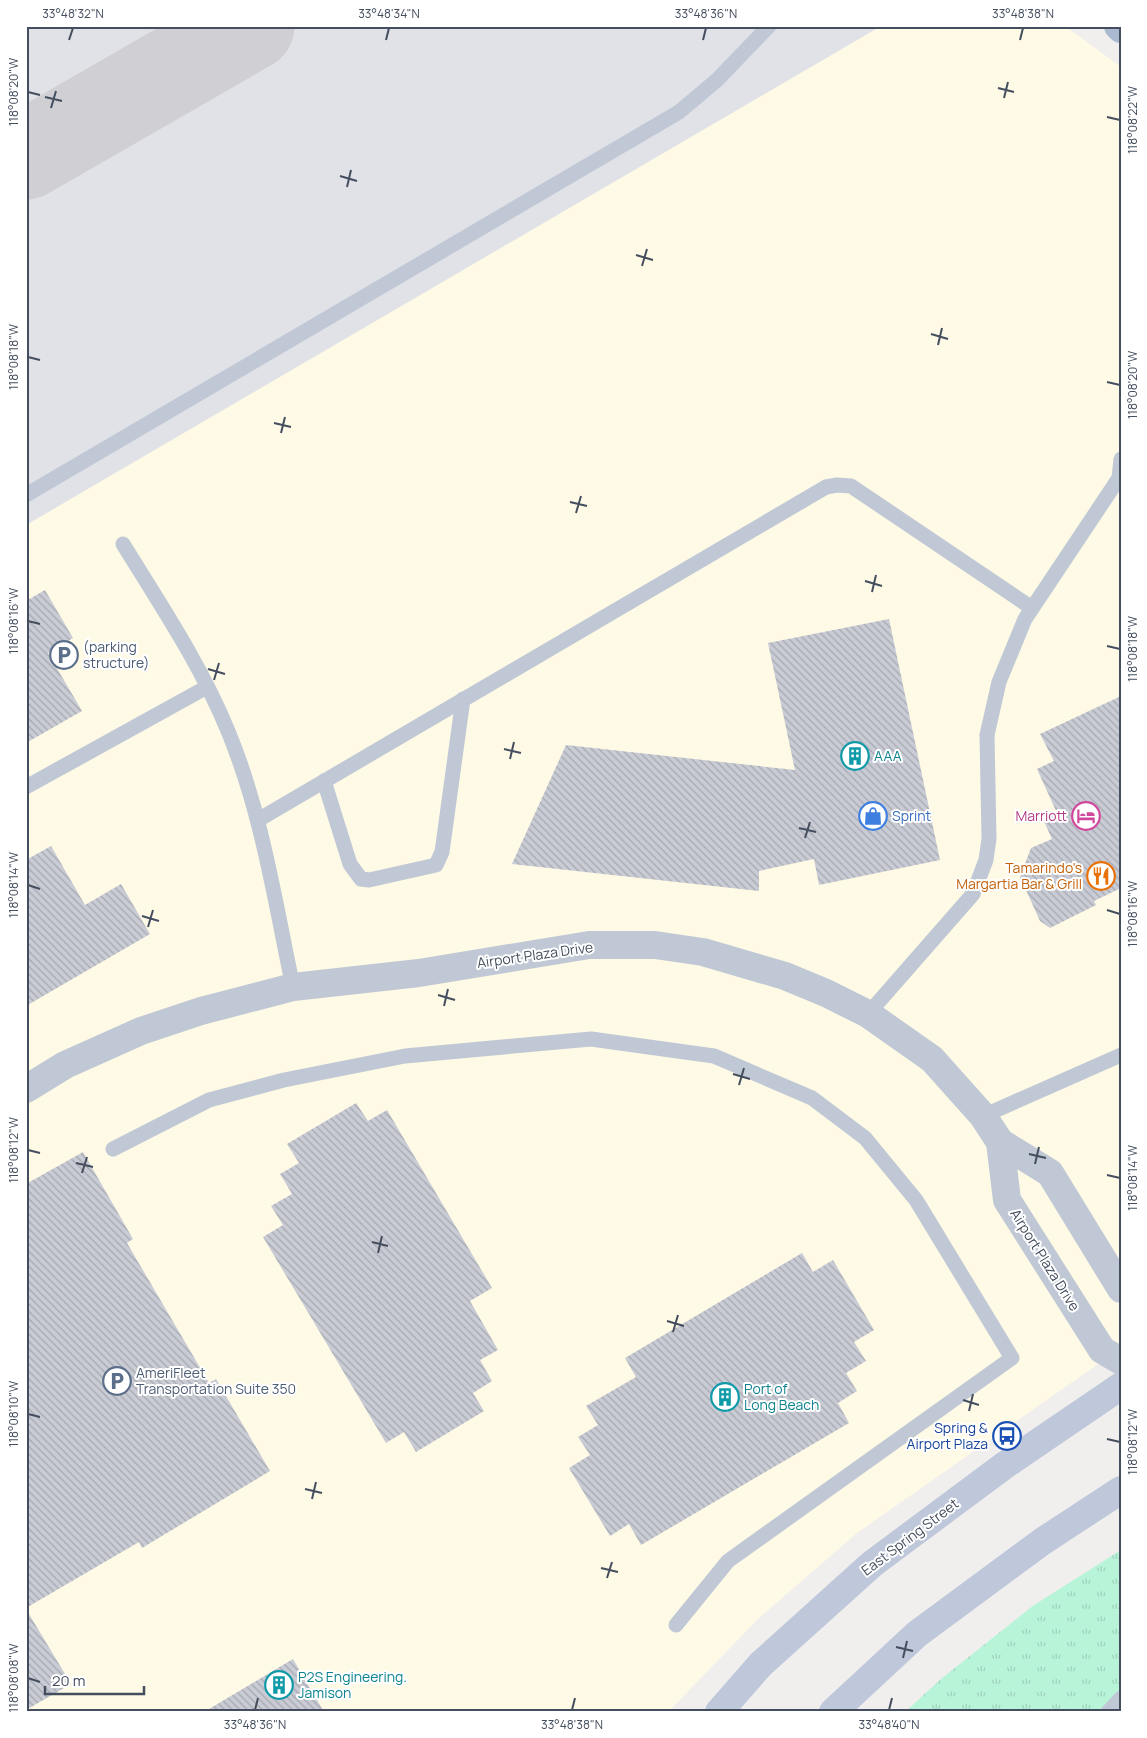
<svg xmlns="http://www.w3.org/2000/svg" width="1147" height="1738" font-family="Manrope,sans-serif">
  <style>
    .commercial { fill: #fefae6 }
    .airport { fill: #e0e2e7 }
    .grass { fill: url(#grass-tufts) }
    .lines { fill: none; stroke-linecap: round; stroke-linejoin: round }
    .taxiway { stroke: #d0d0d4; stroke-width: 89 }
    .building { fill: url(#building-back-hatch) }
    .service { stroke: #c0c8d5; stroke-width: 15 }
    .minor { stroke: #c0c8d5; stroke-width: 28 }
    .secondary { stroke: #bfc8da; stroke-width: 28 }
    .primary { stroke: #abb9d1; stroke-width: 28 }
    .ticks { fill: none; stroke: #444e5e; stroke-width: 2 }
    .labels { text-anchor: middle; stroke-width: 4; stroke-linejoin: round; paint-order: stroke }
    .service-label { font-size: 14px; fill: #4e5e75; stroke: #fff; text-anchor: start }
    .culture-label { font-size: 14px; fill: #0d838f; stroke: #fff; text-anchor: start }
    .shop-label { font-size: 14px; fill: #366cbe; stroke: #fff; text-anchor: start }
    .hotel-label { font-size: 14px; fill: #b23c85; stroke: #fff; text-anchor: end }
    .food-label { font-size: 14px; fill: #c56008; stroke: #fff; text-anchor: end }
    .street-label { font-size: 14px; fill: #444e5e; stroke: #fff }
    .transit-label { font-size: 14px; fill: #164399; stroke: #fff; text-anchor: end }
    .neatline { fill: none; stroke: #444e5e; stroke-width: 2 }
    .ticks-label { font-size: 12px; text-anchor: middle; fill: #444e5e }
  </style>
  <defs>
    <pattern id="grass-tufts" width="24" height="20" patternUnits="userSpaceOnUse" patternTransform="scale(1.25)"><rect width="24" height="20" fill="#b8f4d8"/><path d="M3 7l-1-3M5 7V3M7 7l1-3M15 17l-1-3M17 17v-4M19 17l1-3" fill="none" stroke="#9fd3bc"/></pattern>
    <pattern id="building-back-hatch" width="6" height="6" patternUnits="userSpaceOnUse" patternTransform="scale(1.25)"><rect width="6" height="6" fill="#caccd5"/><path d="M-1 5l2 2M0 0l6 6M5-1l2 2" fill="none" stroke="#a6a8b0"/></pattern>
  </defs>
  <rect width="100%" height="100%" fill="#f1efee"/>
  <path class="commercial" d="M881 26H1065L1121 67V1348L857 1533 758 1619 668 1712H26V525Z"/>
  <path class="airport" d="M26 26H881L26 525Z"/>
  <path class="grass" d="M1121 1550V1712H905L941 1679 1034 1605Z"/>
  <g class="lines">
    <path class="taxiway" d="M26 155 250 26"/>
  </g>
  <g class="building">
    <path d="M45 590 73 638 48 653 82 711 26 743V601Z"/>
    <path d="M889 619 940 860 819 885 814 859 759 871V891L512 864 566 745 795 770 768 643Z"/>
    <path d="M1121 696V888L1094 901 1096 905 1050 928 1040 921 1020 877 1031 848 1052 839 1043 819 1057 813 1037 769 1054 761 1040 734Z"/>
    <path d="M51 846 85 905 121 884 150 934 26 1006V860Z"/>
    <path d="M356 1103 368 1121 387 1110 492 1288 470 1301 498 1350 480 1360 492 1381 473 1393 484 1411 416 1452 404 1432 386 1443 263 1237 283 1225 271 1206 292 1194 280 1174 299 1163 287 1144Z"/>
    <path d="M83 1152 133 1239 127 1243 209 1383 216 1379 270 1471 142 1548 139 1542 26 1608V1184Z"/>
    <path d="M802 1253 813 1272 833 1260 874 1330 854 1342 866 1361 846 1373 857 1391 838 1403 849 1423 641 1545 629 1524 610 1536 569 1468 590 1455 578 1437 598 1425 586 1406 636 1377 625 1358Z"/>
    <path d="M26 1609 71 1684 26 1710Z"/>
    <path d="M293 1659 324 1712H204Z"/>
  </g>
  <g class="lines">
    <g class="service">
      <path d="M26 495 679 112 717 80 769 26"/>
      <path d="M123 544C160 604 201 665 228 731 262 813 275 902 293 987"/>
      <path d="M324 781 350 864 361 879 369 880 436 865 442 852 463 699"/>
      <path d="M26 787 207 687"/>
      <path d="M258 820 826 487 837 485 851 486 1032 608"/>
      <path d="M868 1014 973 894 986 860 989 839 987 735 999 682 1025 619 1119 478 1121 459"/>
      <path d="M983 1116 1121 1055"/>
      <path d="M113 1149 209 1100 284 1080 405 1056 591 1039 714 1056 812 1098 865 1138 916 1200 1012 1358 728 1561 676 1625"/>
      <path d="M1108 1712 1121 1698"/>
    </g>
    <g class="minor">
      <path d="M26 1089 65 1065 141 1031 201 1011 293 987 419 973 589 945H655L703 952 785 976 826 993 868 1014 932 1059 983 1116 1000 1142 1050 1173 1121 1289"/>
      <path d="M1000 1142 1007 1200 1102 1350 1121 1361"/>
    </g>
    <g class="secondary">
      <path d="M719 1712 761 1664 872 1564 1005 1465 1121 1386"/>
      <path d="M833 1712 917 1634 1043 1541 1121 1490"/>
    </g>
    <path class="primary" d="M1118 26 1121 29"/>
  </g>
  <path class="ticks" d="M69 40 73 28M386 40 389 28M703 40 706 28M1020 40 1023 28M998 88 1014 92M28 92 40 95M45 97 62 101M1004 98 1008 82M51 108 56 91M1107 117 1120 120M340 176 357 181M347 187 351 170M636 255 653 260M642 266 647 249M931 334 948 339M938 345 942 328M28 357 40 360M1107 382 1120 385M274 423 291 427M281 433 285 417M570 502 587 506M576 513 581 496M865 581 882 586M872 592 876 575M28 621 40 624M1107 646 1120 649M208 669 225 674M214 680 219 663M504 749 521 753M510 759 514 742M799 828 816 832M805 838 810 822M28 885 40 889M1107 910 1120 914M142 916 159 921M148 927 153 910M438 995 455 1000M444 1006 448 989M733 1074 750 1079M739 1085 744 1068M28 1150 40 1153M1029 1154 1046 1158M76 1163 93 1167M1035 1164 1039 1147M82 1173 87 1157M1107 1175 1120 1178M372 1242 388 1246M378 1253 382 1236M667 1321 684 1326M673 1332 678 1315M963 1400 979 1405M969 1411 973 1394M28 1414 40 1417M1107 1439 1120 1442M305 1489 322 1493M312 1499 316 1482M601 1568 618 1572M607 1578 612 1562M896 1647 913 1651M903 1658 907 1641M28 1678 40 1682M255 1710 258 1698M572 1710 575 1698M889 1710 892 1698"/>
  <defs>
    <symbol id="parking-ring" viewBox="-11 -11 22 22"><circle r="9.5" fill="#fff" stroke="#5c6f8a" stroke-width="1.5"/><path d="M-3.5-5.5H1a3.5 3.5 0 0 1 0 7H-1V5.5H-3.5ZM-1-3.4V-.6H.8a1.4 1.4 0 0 0 0-2.8Z" fill="#5c6f8a"/></symbol>
    <symbol id="building-ring" viewBox="-11 -11 22 22"><circle r="9.5" fill="#fff" stroke="#0f9aa8" stroke-width="1.5"/><path d="M-4-6H4V6H1V3H-1V6H-4ZM-2.5-4.3h1.7v1.8h-1.7ZM.8-4.3h1.7v1.8H.8ZM-2.5-1h1.7V.8h-1.7ZM.8-1h1.7V.8H.8Z" fill="#0f9aa8"/></symbol>
    <symbol id="shop-ring" viewBox="-11 -11 22 22"><circle r="9.5" fill="#fff" stroke="#3f7fe0" stroke-width="1.5"/><path d="M-5-2.5h2.3a2.7 3.5 0 0 1 5.4 0H5L5.5 6h-11ZM-1.5-2.5h3a1.5 2.3 0 0 0-3 0Z" fill="#3f7fe0"/></symbol>
    <symbol id="hotel-ring" viewBox="-11 -11 22 22"><circle r="9.5" fill="#fff" stroke="#d1479c" stroke-width="1.5"/><path d="M-6-4.5h1.5V1H6V5H4.5V3h-9V5H-6ZM-4 0a1.8 1.8 0 1 1 3.6 0ZM.5 0V-2.5h3Q6-2.5 6 0Z" fill="#d1479c"/></symbol>
    <symbol id="restaurant-ring" viewBox="-11 -11 22 22"><circle r="9.5" fill="#fff" stroke="#e8710a" stroke-width="1.5"/><path d="M-5-6h1v4h1v-4h1v4h1v-4h1v5L-1.5 .5V6h-2V.5L-5-1ZM5-6V6H3V1.5H1.5Q1.5-4 5-6Z" fill="#e8710a"/></symbol>
    <symbol id="bus-ring" viewBox="-11 -11 22 22"><circle r="9.5" fill="#fff" stroke="#1a4fb4" stroke-width="1.5"/><path d="M-5-6H5V4H4V6H2V4H-2V6H-4V4H-5ZM-3.5-4V0h7V-4ZM-3.5 1.2v1.5H-2V1.2ZM2 1.2v1.5H3.5V1.2Z" fill="#1a4fb4"/></symbol>
  </defs>
  <g fill-rule="evenodd">
    <use href="#parking-ring" x="48" y="639" width="32" height="32"/>
    <use href="#building-ring" x="839" y="740" width="32" height="32"/>
    <use href="#shop-ring" x="857" y="800" width="32" height="32"/>
    <use href="#hotel-ring" x="1070" y="800" width="32" height="32"/>
    <use href="#restaurant-ring" x="1085" y="860" width="32" height="32"/>
    <use href="#parking-ring" x="101" y="1365" width="32" height="32"/>
    <use href="#building-ring" x="709" y="1381" width="32" height="32"/>
    <use href="#bus-ring" x="991" y="1420" width="32" height="32"/>
    <use href="#building-ring" x="263" y="1669" width="32" height="32"/>
  </g>
  <g class="labels">
    <g class="service-label">
      <text x="83" y="652">(parking<tspan x="83" dy="16">structure)</tspan></text>
      <text x="136" y="1378">AmeriFleet<tspan x="136" dy="16">Transportation Suite 350</tspan></text>
    </g>
    <g class="culture-label">
      <text x="874" y="761">AAA</text>
      <text x="744" y="1394">Port of<tspan x="744" dy="16">Long Beach</tspan></text>
      <text x="298" y="1682">P2S Engineering.<tspan x="298" dy="16">Jamison</tspan></text>
    </g>
    <g class="shop-label">
      <text x="892" y="821">Sprint</text>
    </g>
    <g class="hotel-label">
      <text x="1067" y="821">Marriott</text>
    </g>
    <g class="food-label">
      <text x="1082" y="873">Tamarindo's<tspan x="1082" dy="16">Margartia Bar &amp; Grill</tspan></text>
    </g>
    <g class="street-label">
      <text transform="translate(535 955) rotate(-8)" y="5">Airport Plaza Drive</text>
      <text transform="translate(1045 1260) rotate(58)" y="5">Airport Plaza Drive</text>
      <text transform="translate(910 1537) rotate(-37)" y="5">East Spring Street</text>
    </g>
    <g class="transit-label">
      <text x="988" y="1433">Spring &amp;<tspan x="988" dy="16">Airport Plaza</tspan></text>
    </g>
  </g>
  <rect width="1147" height="1738" fill="none" stroke="#ffffff" stroke-width="55"/>
  <path d="M45 1686v8h99v-8" fill="none" stroke="#444e5e" stroke-width="2.5"/>
  <text x="52" y="1686" font-size="15" fill="#444e5e" stroke="#ffffff" stroke-width="4" paint-order="stroke">20 m</text>
  <rect x="28" y="28" width="1092" height="1682" class="neatline"/>
  <g class="ticks-label">
    <text x="73" y="18">33°48'32"N</text>
    <text x="389" y="18">33°48'34"N</text>
    <text x="706" y="18">33°48'36"N</text>
    <text x="1023" y="18">33°48'38"N</text>
    <text transform="translate(14 92) rotate(-90)" y="4">118°08'20"W</text>
    <text transform="translate(1133 120) rotate(-90)" y="4">118°08'22"W</text>
    <text transform="translate(14 357) rotate(-90)" y="4">118°08'18"W</text>
    <text transform="translate(1133 385) rotate(-90)" y="4">118°08'20"W</text>
    <text transform="translate(14 621) rotate(-90)" y="4">118°08'16"W</text>
    <text transform="translate(1133 649) rotate(-90)" y="4">118°08'18"W</text>
    <text transform="translate(14 885) rotate(-90)" y="4">118°08'14"W</text>
    <text transform="translate(1133 914) rotate(-90)" y="4">118°08'16"W</text>
    <text transform="translate(14 1150) rotate(-90)" y="4">118°08'12"W</text>
    <text transform="translate(1133 1178) rotate(-90)" y="4">118°08'14"W</text>
    <text transform="translate(14 1414) rotate(-90)" y="4">118°08'10"W</text>
    <text transform="translate(1133 1442) rotate(-90)" y="4">118°08'12"W</text>
    <text transform="translate(14 1678) rotate(-90)" y="4">118°08'08"W</text>
    <text x="255" y="1729">33°48'36"N</text>
    <text x="572" y="1729">33°48'38"N</text>
    <text x="889" y="1729">33°48'40"N</text>
  </g>
</svg>
